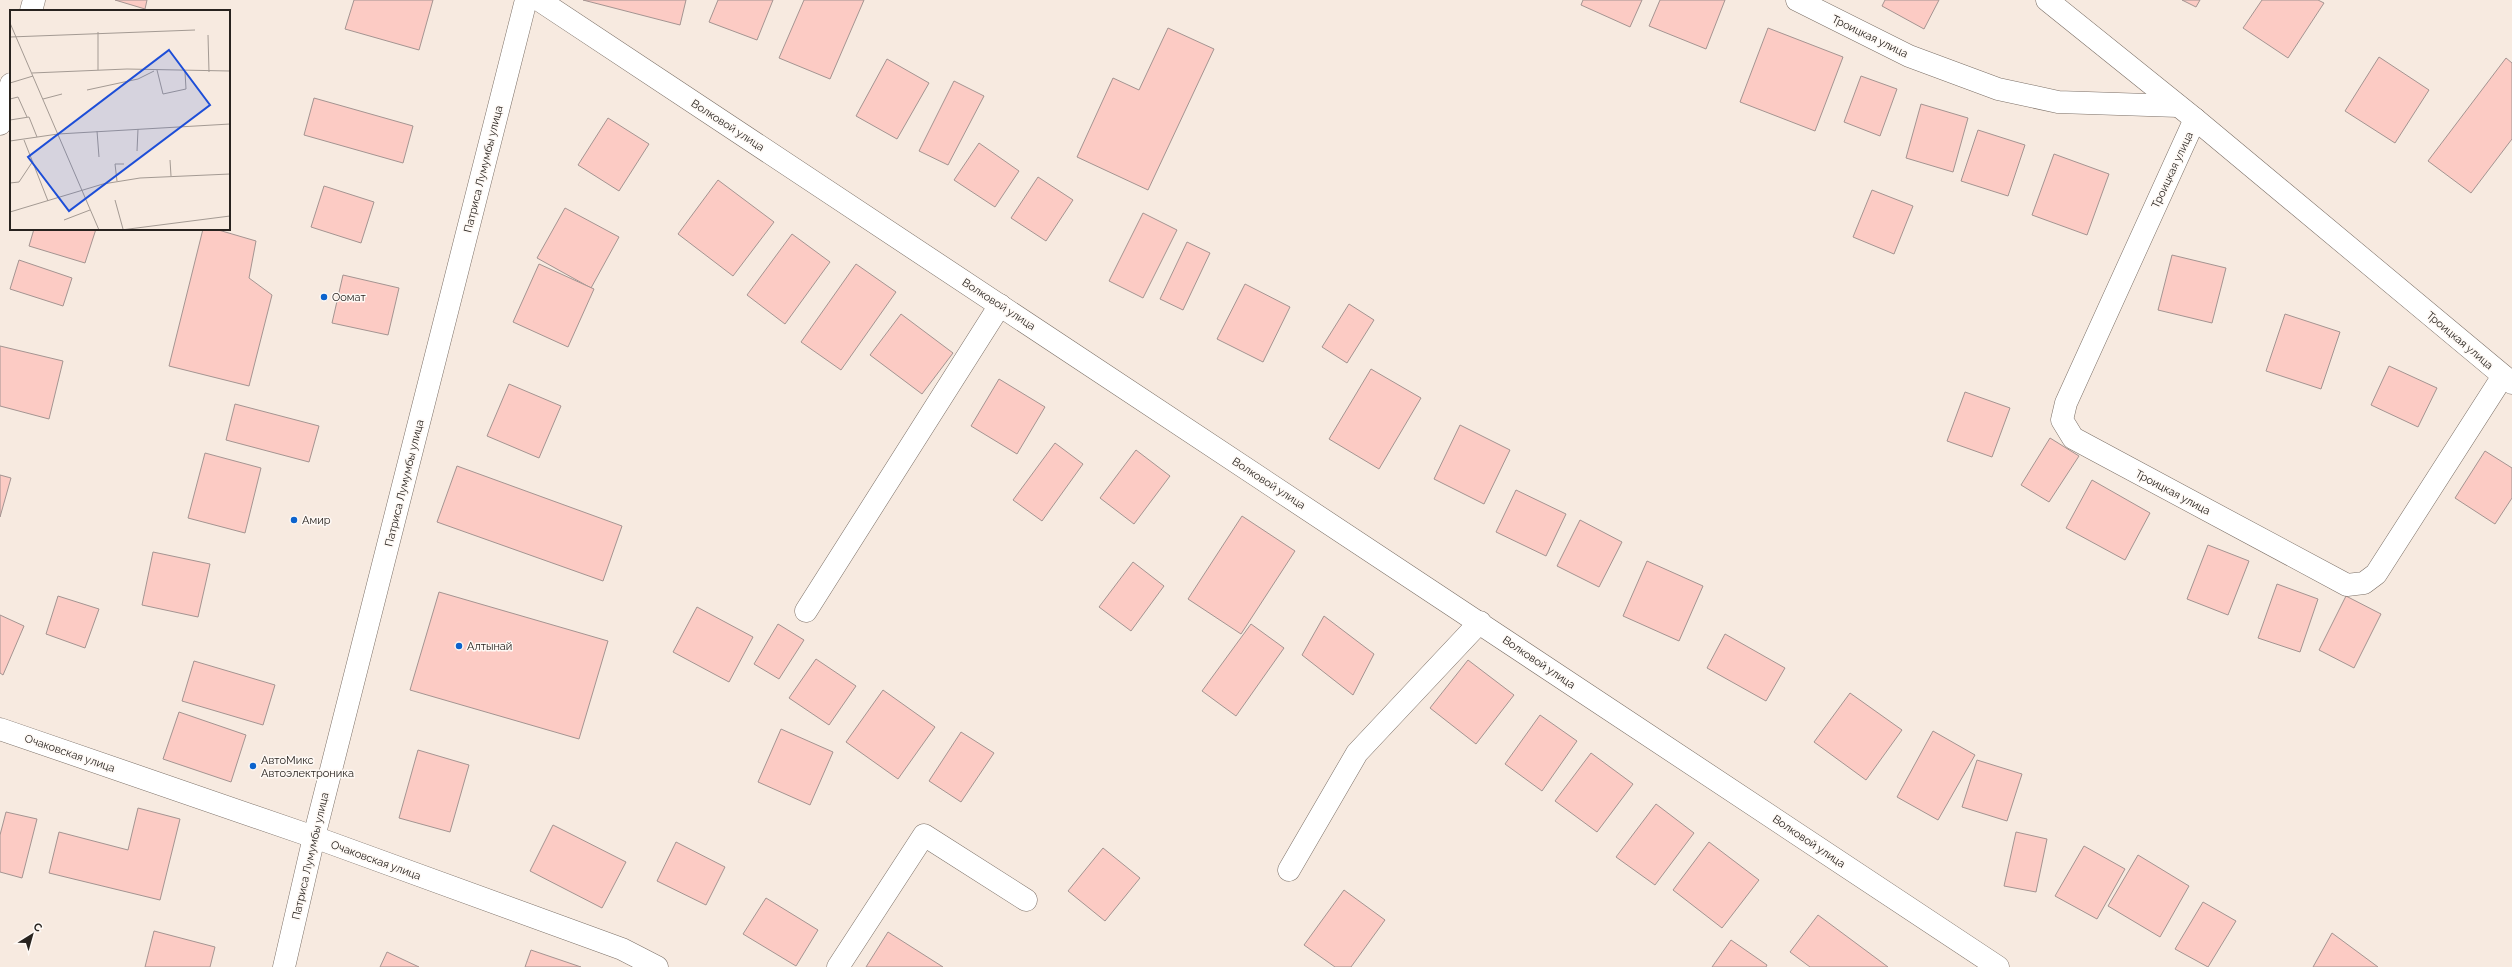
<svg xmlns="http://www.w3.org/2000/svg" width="2512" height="967" font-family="Raleway,sans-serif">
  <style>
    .building { fill: #fccbc4; stroke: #a49491 }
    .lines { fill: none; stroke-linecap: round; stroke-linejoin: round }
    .minor-casing { stroke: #7b6f66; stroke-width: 23 }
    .minor { stroke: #fff; stroke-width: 22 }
    .poi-dot { fill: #0c63cd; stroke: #fef9f5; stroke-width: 1.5 }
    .labels { text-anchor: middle; stroke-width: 3; stroke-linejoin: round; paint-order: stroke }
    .street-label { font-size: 11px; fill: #28231f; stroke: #fef9f5 }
    .poi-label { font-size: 11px; fill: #28231f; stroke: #fef9f5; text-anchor: start }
    .inset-road { fill: none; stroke: #a49a93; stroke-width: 1 }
    .view { fill: #1d4ed8; fill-opacity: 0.15; stroke: #1d4ed8; stroke-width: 2 }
    .inset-edge { fill: none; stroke: #28231f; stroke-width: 2 }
  </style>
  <rect width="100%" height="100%" fill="#f7eae0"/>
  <g class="building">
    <path d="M115 0H147L145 9Z"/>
    <path d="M354 0H433L419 50 345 29Z"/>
    <path d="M583 0H686L680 25Z"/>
    <path d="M718 0H773L757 40 709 22Z"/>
    <path d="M804 0H864L830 79 779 58Z"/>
    <path d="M1583 0H1642L1630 27 1581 5Z"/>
    <path d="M1660 0H1725L1706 49 1649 26Z"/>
    <path d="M1885 0H1939L1924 29 1882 6Z"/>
    <path d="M2182 0H2200L2196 7Z"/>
    <path d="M2262 0H2318L2324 3 2288 58 2243 28Z"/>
    <path d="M1168 28 1214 49 1148 190 1077 157 1113 78 1139 90Z"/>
    <path d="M1768 28 1843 57 1815 131 1740 102Z"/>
    <path d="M2379 57 2429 90 2395 143 2345 111Z"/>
    <path d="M2506 58 2512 63V139L2471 193 2428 161Z"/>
    <path d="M887 59 929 83 897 139 856 116Z"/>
    <path d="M1861 76 1897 89 1880 136 1844 122Z"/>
    <path d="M954 81 984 96 948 165 919 151Z"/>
    <path d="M314 98 413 126 403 163 304 135Z"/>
    <path d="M1921 104 1968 118 1953 172 1906 158Z"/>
    <path d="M608 118 649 144 619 191 578 165Z"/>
    <path d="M1978 130 2025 145 2008 196 1961 181Z"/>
    <path d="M979 143 1019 171 995 207 954 180Z"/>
    <path d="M2054 154 2109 174 2087 235 2032 215Z"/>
    <path d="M1038 177 1073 200 1046 241 1011 218Z"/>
    <path d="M718 180 774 222 733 276 678 234Z"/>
    <path d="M324 186 374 202 361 243 311 227Z"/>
    <path d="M1872 190 1913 206 1894 254 1853 237Z"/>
    <path d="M565 208 619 237 591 288 537 258Z"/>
    <path d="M1143 213 1177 230 1143 298 1109 281Z"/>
    <path d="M34 229H96L85 263 29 246Z"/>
    <path d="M203 229H215L256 241 249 278 272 295 249 386 169 366Z"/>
    <path d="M792 234 830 262 785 324 747 295Z"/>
    <path d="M1187 242 1210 253 1183 310 1160 299Z"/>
    <path d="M2172 255 2226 268 2212 323 2158 310Z"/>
    <path d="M19 260 72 278 63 306 10 289Z"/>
    <path d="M539 264 594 289 568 347 513 322Z"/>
    <path d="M856 264 896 292 841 370 801 342Z"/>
    <path d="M343 275 399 288 388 335 332 323Z"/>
    <path d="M1245 284 1290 307 1263 362 1217 339Z"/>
    <path d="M1349 304 1374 320 1347 363 1322 347Z"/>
    <path d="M901 314 953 353 922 394 870 355Z"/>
    <path d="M2285 314 2340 332 2321 389 2266 371Z"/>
    <path d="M0 346 63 361 49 419 0 406Z"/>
    <path d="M2389 366 2437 388 2418 427 2371 405Z"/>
    <path d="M1371 369 1421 398 1379 469 1329 439Z"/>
    <path d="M999 379 1045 407 1017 454 971 426Z"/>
    <path d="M509 384 561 406 539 458 487 436Z"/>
    <path d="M1965 392 2010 408 1992 457 1947 441Z"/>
    <path d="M235 404 319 426 309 462 226 440Z"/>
    <path d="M1460 425 1510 450 1484 504 1434 479Z"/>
    <path d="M2050 438 2079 456 2049 502 2021 485Z"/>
    <path d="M1055 443 1083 464 1042 521 1013 500Z"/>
    <path d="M1136 450 1170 476 1134 524 1100 498Z"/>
    <path d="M2485 451 2512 468V498L2495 524 2455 498Z"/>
    <path d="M205 453 261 468 245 533 188 518Z"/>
    <path d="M457 466 622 526 603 581 437 522Z"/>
    <path d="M0 475 11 478 0 517Z"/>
    <path d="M2092 480 2150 513 2125 560 2066 528Z"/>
    <path d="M1516 490 1566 514 1546 556 1496 532Z"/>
    <path d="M1242 516 1295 551 1241 634 1188 599Z"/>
    <path d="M1580 520 1622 542 1599 587 1557 566Z"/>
    <path d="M2208 545 2249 561 2228 615 2187 599Z"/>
    <path d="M153 552 210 564 198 617 142 605Z"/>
    <path d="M1647 561 1703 586 1679 641 1623 616Z"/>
    <path d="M1133 562 1164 586 1131 631 1099 607Z"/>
    <path d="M2277 584 2318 599 2300 652 2258 638Z"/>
    <path d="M439 592 608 641 579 739 410 690Z"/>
    <path d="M58 596 99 609 85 648 46 634Z"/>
    <path d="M2346 596 2381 614 2354 668 2319 650Z"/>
    <path d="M697 607 753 637 729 682 673 652Z"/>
    <path d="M0 615 24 626 3 675 0 673Z"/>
    <path d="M1324 616 1374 654 1353 695 1302 655Z"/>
    <path d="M778 624 804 640 779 679 754 664Z"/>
    <path d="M1251 624 1284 648 1236 716 1202 691Z"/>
    <path d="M1725 634 1785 668 1766 701 1707 668Z"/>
    <path d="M816 659 856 686 829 725 789 698Z"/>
    <path d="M1468 660 1514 695 1476 744 1430 708Z"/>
    <path d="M194 661 275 685 263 725 182 701Z"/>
    <path d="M883 690 935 727 898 779 846 742Z"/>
    <path d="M1850 693 1902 730 1866 780 1814 742Z"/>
    <path d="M179 712 246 735 231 782 163 759Z"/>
    <path d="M1540 715 1577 741 1542 791 1505 764Z"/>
    <path d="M781 729 833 752 810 805 758 782Z"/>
    <path d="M1933 731 1975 755 1938 820 1897 797Z"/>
    <path d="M961 732 994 753 961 802 929 781Z"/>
    <path d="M418 750 469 765 450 832 399 818Z"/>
    <path d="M1591 753 1633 784 1597 832 1555 801Z"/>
    <path d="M1977 760 2022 774 2007 821 1962 807Z"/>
    <path d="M1656 804 1694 833 1655 885 1616 857Z"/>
    <path d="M138 808 180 819 160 900 49 873 59 832 128 850Z"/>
    <path d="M6 812 37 819 22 878 0 872V835Z"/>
    <path d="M553 825 626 862 602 908 530 871Z"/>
    <path d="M2016 832 2047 839 2036 892 2004 886Z"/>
    <path d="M676 842 725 867 706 905 657 881Z"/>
    <path d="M1709 842 1759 880 1722 928 1673 890Z"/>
    <path d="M2084 846 2125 869 2097 919 2055 896Z"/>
    <path d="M1103 848 1140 878 1105 921 1068 891Z"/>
    <path d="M2138 855 2189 886 2160 937 2108 906Z"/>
    <path d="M1344 890 1385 920 1351 967H1335L1304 945Z"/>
    <path d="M766 898 818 930 796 966 743 934Z"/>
    <path d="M2203 902 2236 921 2208 967 2175 949Z"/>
    <path d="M1818 915 1888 967H1810L1790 952Z"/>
    <path d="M154 931 215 947 210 967H145Z"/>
    <path d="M888 932 943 967H866Z"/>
    <path d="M2332 933 2378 967H2313Z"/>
    <path d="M1731 940 1767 965 1766 967H1712Z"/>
    <path d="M531 950 581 967H525Z"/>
    <path d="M387 952 419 967H380Z"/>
  </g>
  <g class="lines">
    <defs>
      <g id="minor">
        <path d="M539 0 1998 967"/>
        <path d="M1797 0 1909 56 1998 89 2058 102 2178 106"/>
        <path d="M2047 0 2195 119 2512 383"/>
        <path d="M31 11 34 0"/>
        <path d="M2195 119 2066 403 2062 420 2073 438 2347 585 2364 583 2376 574 2503 376"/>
        <path d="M0 124 11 84"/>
        <path d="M806 611 1000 305"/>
        <path d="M0 729 314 837 622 949 657 967"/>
        <path d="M1289 870 1357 753 1480 622"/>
        <path d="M284 967 314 837 526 0"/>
        <path d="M838 967 924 835 1026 900"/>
      </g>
    </defs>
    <use href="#minor" class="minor-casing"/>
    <use href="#minor" class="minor"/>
  </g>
  <g class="poi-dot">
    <circle cx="324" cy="297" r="4"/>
    <circle cx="294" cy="520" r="4"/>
    <circle cx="459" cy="646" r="4"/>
    <circle cx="253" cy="766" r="4"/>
  </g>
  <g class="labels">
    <g class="street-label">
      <text transform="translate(1870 36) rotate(26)" y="4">Троицкая улица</text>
      <text transform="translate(728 125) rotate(33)" y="4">Волковой улица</text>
      <text transform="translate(483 169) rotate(-76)" y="4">Патриса Лумумбы улица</text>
      <text transform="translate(2172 170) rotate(-65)" y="4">Троицкая улица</text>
      <text transform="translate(999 304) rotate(33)" y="4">Волковой улица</text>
      <text transform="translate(2460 340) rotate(40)" y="4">Троицкая улица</text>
      <text transform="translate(404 483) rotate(-76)" y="4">Патриса Лумумбы улица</text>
      <text transform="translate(1269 483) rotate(33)" y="4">Волковой улица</text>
      <text transform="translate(2173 492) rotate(28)" y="4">Троицкая улица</text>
      <text transform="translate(1539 662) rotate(34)" y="4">Волковой улица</text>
      <text transform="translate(70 753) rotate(19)" y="4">Очаковская улица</text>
      <text transform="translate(1809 841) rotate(34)" y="4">Волковой улица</text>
      <text transform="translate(310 856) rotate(-77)" y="4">Патриса Лумумбы улица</text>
      <text transform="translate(376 860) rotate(20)" y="4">Очаковская улица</text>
    </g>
    <g class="poi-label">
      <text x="332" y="301">Оомат</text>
      <text x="302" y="524">Амир</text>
      <text x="467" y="650">Алтынай</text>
      <text x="261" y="764">АвтоМикс<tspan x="261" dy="13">Автоэлектроника</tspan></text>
    </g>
  </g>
  <g transform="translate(10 10)">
    <rect width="220" height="220" fill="#f7eae0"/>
    <path class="inset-road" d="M0 13 89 220M198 25 199 62M0 27 185 20M88 60V22M147 60 153 84 176 79 175 62M22 63 117 59 220 61M0 73 23 66M77 80 128 69 144 61M0 89 8 87 17 107M33 89 52 84M0 110 19 107 27 127M87 121 89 147M14 130 38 191M0 131 48 124 220 114M127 141 128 119M160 150 161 166M107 171 105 154H114M0 173 9 172 23 151M105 190 113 219M0 202 93 174 130 168 220 164M54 210 80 200M111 220 220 206"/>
    <path class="view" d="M159 40 200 95 59 201 18 147Z"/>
    <rect width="220" height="220" class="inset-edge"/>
  </g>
  <g transform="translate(32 935) rotate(37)" stroke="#fef9f5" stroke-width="3" paint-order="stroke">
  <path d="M0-3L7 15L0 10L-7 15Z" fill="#28231f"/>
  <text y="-6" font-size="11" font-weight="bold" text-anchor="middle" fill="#28231f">С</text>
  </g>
</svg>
